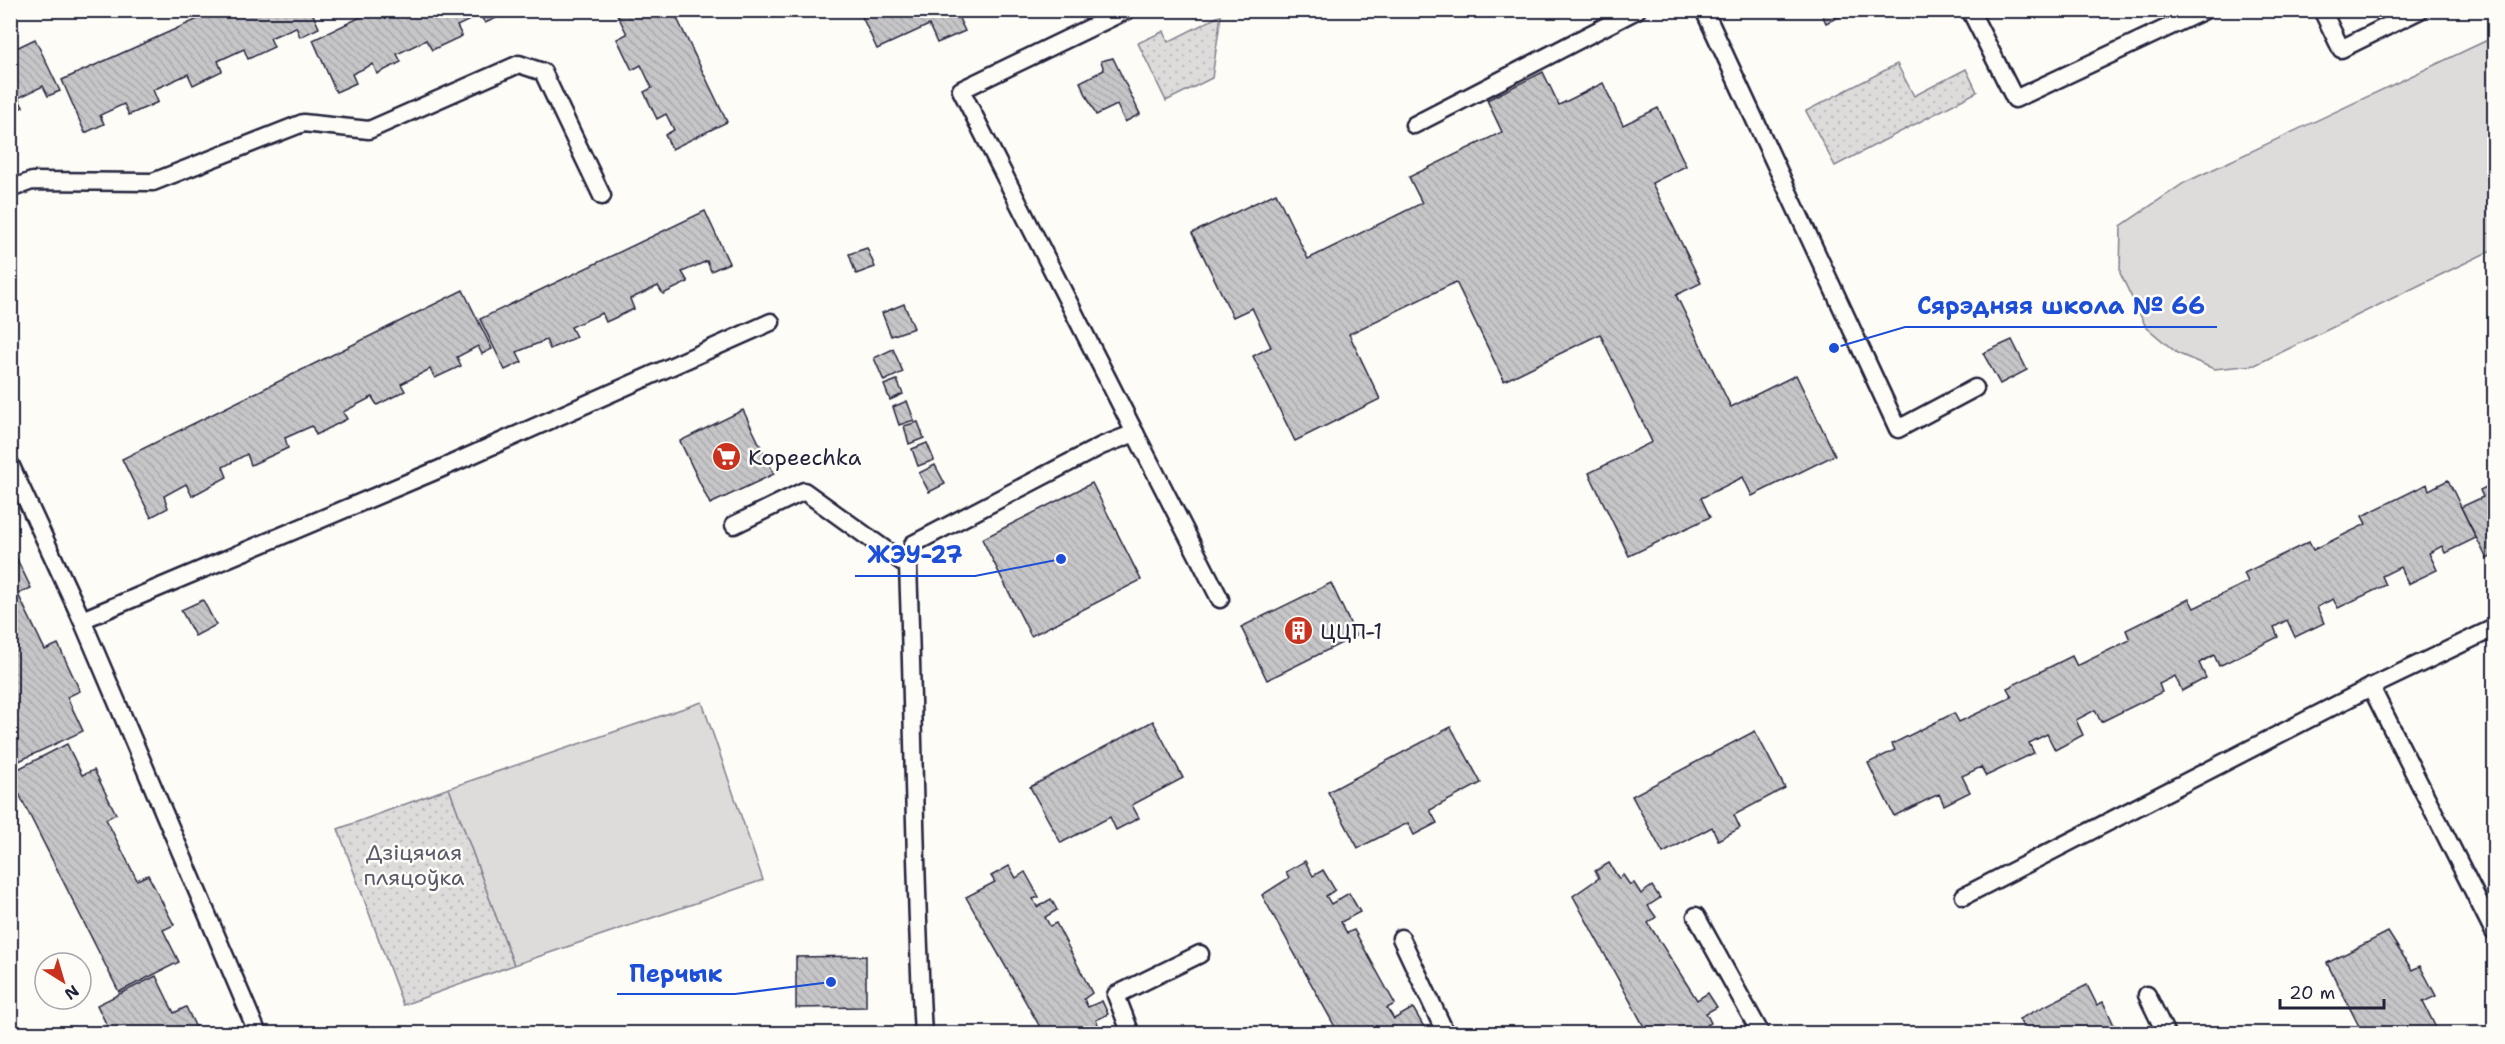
<svg xmlns="http://www.w3.org/2000/svg" width="2505" height="1044" font-family="'Shantell Sans',sans-serif">
  <style>
    .park { fill: url(#park-dots); stroke: #807f8b; stroke-width: 1.5 }
    .pitch { fill: #dddcdb; stroke: #807f8b; stroke-width: 1.5 }
    .building { fill: url(#building-back-hatch); stroke: #22223b; stroke-width: 1.5 }
    .lines { fill: none; stroke-linecap: round; stroke-linejoin: round }
    .service-casing { stroke: #22223b; stroke-width: 21 }
    .service { stroke: #fdfcf7; stroke-width: 16 }
    .labels { text-anchor: middle; stroke-width: 5; stroke-linejoin: round; paint-order: stroke }
    .poi-label { font-size: 22px; fill: #22223b; stroke: #fdfcf7; text-anchor: start }
    .park-label { font-size: 22px; fill: #5a5a6b; stroke: #fdfcf7 }
    .leader { fill: none; stroke: #1d4ed8; stroke-width: 2 }
    .callout-dot { fill: #1d4ed8; stroke: #fdfcf7; stroke-width: 2 }
    .callout-label { font-size: 24px; text-anchor: middle; font-weight: bold; fill: #1d4ed8; stroke: #fdfcf7; stroke-width: 5; stroke-linejoin: round; paint-order: stroke }
  </style>
  <defs>
    <pattern id="park-dots" width="8" height="8" patternUnits="userSpaceOnUse" patternTransform="scale(1.5)"><rect width="8" height="8" fill="#dddcdb"/><path d="M2 2h.1M6 6h.1" fill="none" stroke="#bdbcbd" stroke-width="1.8" stroke-linecap="round"/></pattern>
    <pattern id="building-back-hatch" width="6" height="6" patternUnits="userSpaceOnUse" patternTransform="scale(1.5)"><rect width="6" height="6" fill="#c6c6c8"/><path d="M-1 5l2 2M0 0l6 6M5-1l2 2" fill="none" stroke="#aaaaad"/></pattern>
  </defs>
  <rect width="100%" height="100%" fill="#fdfcf7"/>
  <filter id="ink" filterUnits="userSpaceOnUse"><feTurbulence type="fractalNoise" baseFrequency=".0167" numOctaves="2"/><feDisplacementMap in="SourceGraphic" scale="12" xChannelSelector="R" yChannelSelector="G"/><feConvolveMatrix kernelMatrix="1 2 1 2 8 2 1 2 1" color-interpolation-filters="sRGB"/></filter>
  <g filter="url(#ink)">
    <g class="park">
      <path d="M1221 15 1212 78 1166 101 1138 43 1164 31 1168 42Z"/>
      <path d="M1897 64 1914 96 1966 69 1977 92 1835 166 1806 111Z"/>
      <path d="M449 788 514 965 403 1005 338 829Z"/>
    </g>
    <g class="pitch">
      <path d="M2494 37V249L2255 365 2214 369 2177 353 2146 327 2120 273 2121 226 2184 183Z"/>
      <path d="M702 702 763 880 514 965 449 788Z"/>
    </g>
    <g class="building">
      <path d="M218 10H311L319 28 300 37 296 27 270 38 274 47 248 59 244 49 218 61 222 71 193 85 188 74 153 90 158 102 129 115 124 104 100 115 104 124 85 133 62 80Z"/>
      <path d="M375 10H512V11L485 23 480 15 457 26 462 36 432 50 426 40 397 54 401 62 377 74 373 64 352 74 356 83 336 92 313 40Z"/>
      <path d="M615 10H673L727 122 672 149 665 135 674 130 666 114 657 119 644 92 652 88 641 65 632 70 617 39 627 34Z"/>
      <path d="M859 10H959L956 12 965 31 937 43 929 25 877 49Z"/>
      <path d="M1820 10H1853L1826 23Z"/>
      <path d="M35 39 60 91 48 96 43 86 18 98 23 107 10 113V51Z"/>
      <path d="M1113 58 1140 114 1125 122 1117 105 1096 115 1080 82 1104 70 1101 61Z"/>
      <path d="M1543 72 1559 105 1603 83 1623 125 1658 108 1686 166 1652 183 1701 283 1676 295 1731 407 1796 375 1835 455 1752 496 1743 477 1701 498 1710 517 1629 556 1589 473 1652 442 1600 334 1504 381 1456 282 1349 334 1380 399 1295 441 1253 356 1271 347 1252 308 1233 317 1192 233 1276 193 1308 259 1422 203 1409 177 1502 132 1487 100Z"/>
      <path d="M705 211 729 263 711 271 707 261 682 272 688 282 663 294 658 286 630 299 634 309 606 322 602 313 571 327 576 337 550 349 546 340 517 352 522 362 505 370 480 319Z"/>
      <path d="M867 248 875 267 856 274 849 254Z"/>
      <path d="M463 290 492 349 482 354 478 346 457 357 461 366 435 378 430 369 401 384 405 391 377 405 372 397 343 412 347 419 316 435 312 426 285 438 288 448 251 465 247 454 223 467 227 477 192 496 186 484 164 496 168 508 151 517 122 459Z"/>
      <path d="M904 304 914 328 891 336 882 313Z"/>
      <path d="M2012 340 2027 370 2000 384 1983 353Z"/>
      <path d="M893 349 903 372 884 381 874 358Z"/>
      <path d="M897 380 903 394 890 400 884 385Z"/>
      <path d="M907 401 914 420 899 425 893 407Z"/>
      <path d="M743 410 774 474 710 504 680 441Z"/>
      <path d="M918 422 924 438 909 444 904 426Z"/>
      <path d="M927 443 934 460 918 466 912 449Z"/>
      <path d="M935 465 945 484 929 492 919 473Z"/>
      <path d="M2448 480 2476 538 2445 553 2442 546 2429 553 2437 570 2408 584 2400 567 2382 576 2386 585 2338 608 2333 599 2317 607 2324 623 2295 637 2287 620 2274 627 2278 637 2219 666 2214 655 2199 663 2206 678 2182 691 2175 676 2159 684 2162 692 2101 722 2095 710 2076 720 2083 735 2055 750 2047 734 2029 743 2034 753 1986 776 1981 767 1962 776 1970 792 1944 805 1939 794 1894 816 1868 763 1895 750 1892 744 1954 713 1959 722 2012 697 2007 688 2072 656 2077 666 2130 640 2126 630 2189 599 2194 608 2248 582 2244 573 2309 542 2313 550 2366 524 2362 516 2427 484 2429 490Z"/>
      <path d="M1092 483 1141 580 1031 636 982 539Z"/>
      <path d="M2494 483V555L2487 559 2461 507 2483 497 2480 490Z"/>
      <path d="M10 545 31 588 18 594 45 650 58 644 80 691 67 697 83 731 19 761 10 742Z"/>
      <path d="M1331 583 1356 636 1267 680 1241 627Z"/>
      <path d="M203 600 216 625 195 636 181 610Z"/>
      <path d="M1153 721 1183 778 1132 805 1139 818 1116 830 1110 817 1061 843 1030 787Z"/>
      <path d="M1451 727 1481 783 1430 810 1437 823 1414 835 1408 823 1358 848 1328 792Z"/>
      <path d="M1755 731 1785 788 1734 815 1740 828 1718 840 1712 827 1663 853 1632 796Z"/>
      <path d="M67 744 82 775 94 770 116 814 106 819 137 880 148 875 174 925 163 930 179 962 119 992 10 776V773Z"/>
      <path d="M1305 861 1313 876 1323 870 1335 890 1326 896 1331 904 1349 893 1360 912 1341 922 1347 933 1354 930 1395 1004 1387 1008 1394 1019 1413 1008 1424 1027 1413 1034H1339L1262 895 1289 878 1286 872Z"/>
      <path d="M1609 863 1619 879 1623 875 1630 885 1634 883 1641 894 1652 886 1660 898 1648 906 1656 917 1648 923 1697 1000 1708 993 1717 1007 1706 1013 1711 1023 1707 1025 1712 1034H1648L1573 896 1599 878 1595 871Z"/>
      <path d="M1009 866 1016 878 1025 872 1039 897 1033 899 1037 907 1051 899 1057 910 1045 917 1050 926 1056 923 1092 993 1084 999 1088 1007 1102 1001 1108 1014 1096 1020 1101 1030 1107 1027 1110 1034H1044L966 897 995 882 991 876Z"/>
      <path d="M2388 932 2412 970 2420 966 2436 996 2423 1002 2439 1034H2363L2327 963Z"/>
      <path d="M866 956V1007L796 1008V957Z"/>
      <path d="M156 976 174 1013 186 1007 199 1034H111L97 1005Z"/>
      <path d="M2087 985 2097 1005 2103 1002 2115 1027 2110 1030 2112 1034H2027L2019 1019Z"/>
    </g>
    <g class="lines">
      <defs>
        <g id="service">
          <path d="M1127 10 961 90 1135 433"/>
          <path d="M1704 10 1898 429 1975 388"/>
          <path d="M1970 10 2015 99 2205 10"/>
          <path d="M2322 10 2341 49 2420 10"/>
          <path d="M1414 125 1637 10"/>
          <path d="M10 189 32 181 153 182 303 123 369 130 519 64 543 72 602 196"/>
          <path d="M10 464 82 620 258 1034"/>
          <path d="M734 525 804 491 908 566C914 722 914 878 923 1034"/>
          <path d="M908 566 913 544 1101 446 1135 433 1220 599"/>
          <path d="M82 620 440 469 771 322"/>
          <path d="M2371 687 2494 932"/>
          <path d="M1964 896 2371 687 2494 628"/>
          <path d="M1696 916 1761 1034"/>
          <path d="M1401 938 1446 1034"/>
          <path d="M2147 995 2166 1034"/>
          <path d="M1131 1034 1116 995 1200 954"/>
        </g>
      </defs>
      <use href="#service" class="service-casing"/>
      <use href="#service" class="service"/>
    </g>
  </g>
  <defs>
    <symbol id="supermarket-disc" viewBox="-11 -11 22 22"><circle r="9.5" fill="#c8321e" stroke="#fdfcf7"/><path d="M-6-5.5h2.5l.6 2H6L4.5 2H-2.5L-4.4-4H-6ZM-1.5 3.2a1.3 1.3 0 1 0 .1 0ZM3 3.2a1.3 1.3 0 1 0 .1 0Z" fill="#fff"/></symbol>
    <symbol id="building-disc" viewBox="-11 -11 22 22"><circle r="9.5" fill="#c8321e" stroke="#fdfcf7"/><path d="M-4-6H4V6H1V3H-1V6H-4ZM-2.5-4.3h1.7v1.8h-1.7ZM.8-4.3h1.7v1.8H.8ZM-2.5-1h1.7V.8h-1.7ZM.8-1h1.7V.8H.8Z" fill="#fff"/></symbol>
  </defs>
  <g fill-rule="evenodd">
    <use href="#supermarket-disc" x="710" y="440" width="33" height="33"/>
    <use href="#building-disc" x="1282" y="614" width="33" height="33"/>
  </g>
  <g class="labels">
    <g class="poi-label">
      <text x="748" y="465">Kopeechka</text>
      <text x="1320" y="639">ЦЦП-1</text>
    </g>
    <g class="park-label">
      <text x="414" y="860">Дзіцячая<tspan x="414" dy="25">пляцоўка</tspan></text>
    </g>
  </g>
  <path class="leader" d="M1834 348L1905 327H2217M1061 559L975 576H855M831 982L735 994H617"/>
  <g class="callout-dot">
    <circle cx="1834" cy="348" r="6"/>
    <circle cx="1061" cy="559" r="6"/>
    <circle cx="831" cy="982" r="6"/>
  </g>
  <g class="callout-label">
    <text x="2061" y="314">Сярэдняя школа № 66</text>
    <text x="915" y="563">ЖЭУ-27</text>
    <text x="676" y="982">Перчык</text>
  </g>
  <rect width="2505" height="1044" fill="none" stroke="#fdfcf7" stroke-width="36"/>
  <rect x="18" y="18" width="2469" height="1008" fill="none" stroke="#22223b" stroke-width="2" filter="url(#ink)"/>
  <g transform="translate(63 981) rotate(143)"><circle r="28" fill="#fdfcf7" stroke="#a5a5ac" stroke-width="1.5"/>
  <path d="M0-4.5L10 22L0 15L-10 22Z" fill="#c8321e"/>
  <text y="-9" font-size="16" font-weight="bold" text-anchor="middle" fill="#22223b">N</text>
  </g>
  <path d="M2280 999v9h104v-9" fill="none" stroke="#22223b" stroke-width="3"/>
  <text x="2289" y="999" font-size="18" fill="#22223b" stroke="#fdfcf7" stroke-width="4.5" paint-order="stroke">20 m</text>
</svg>
